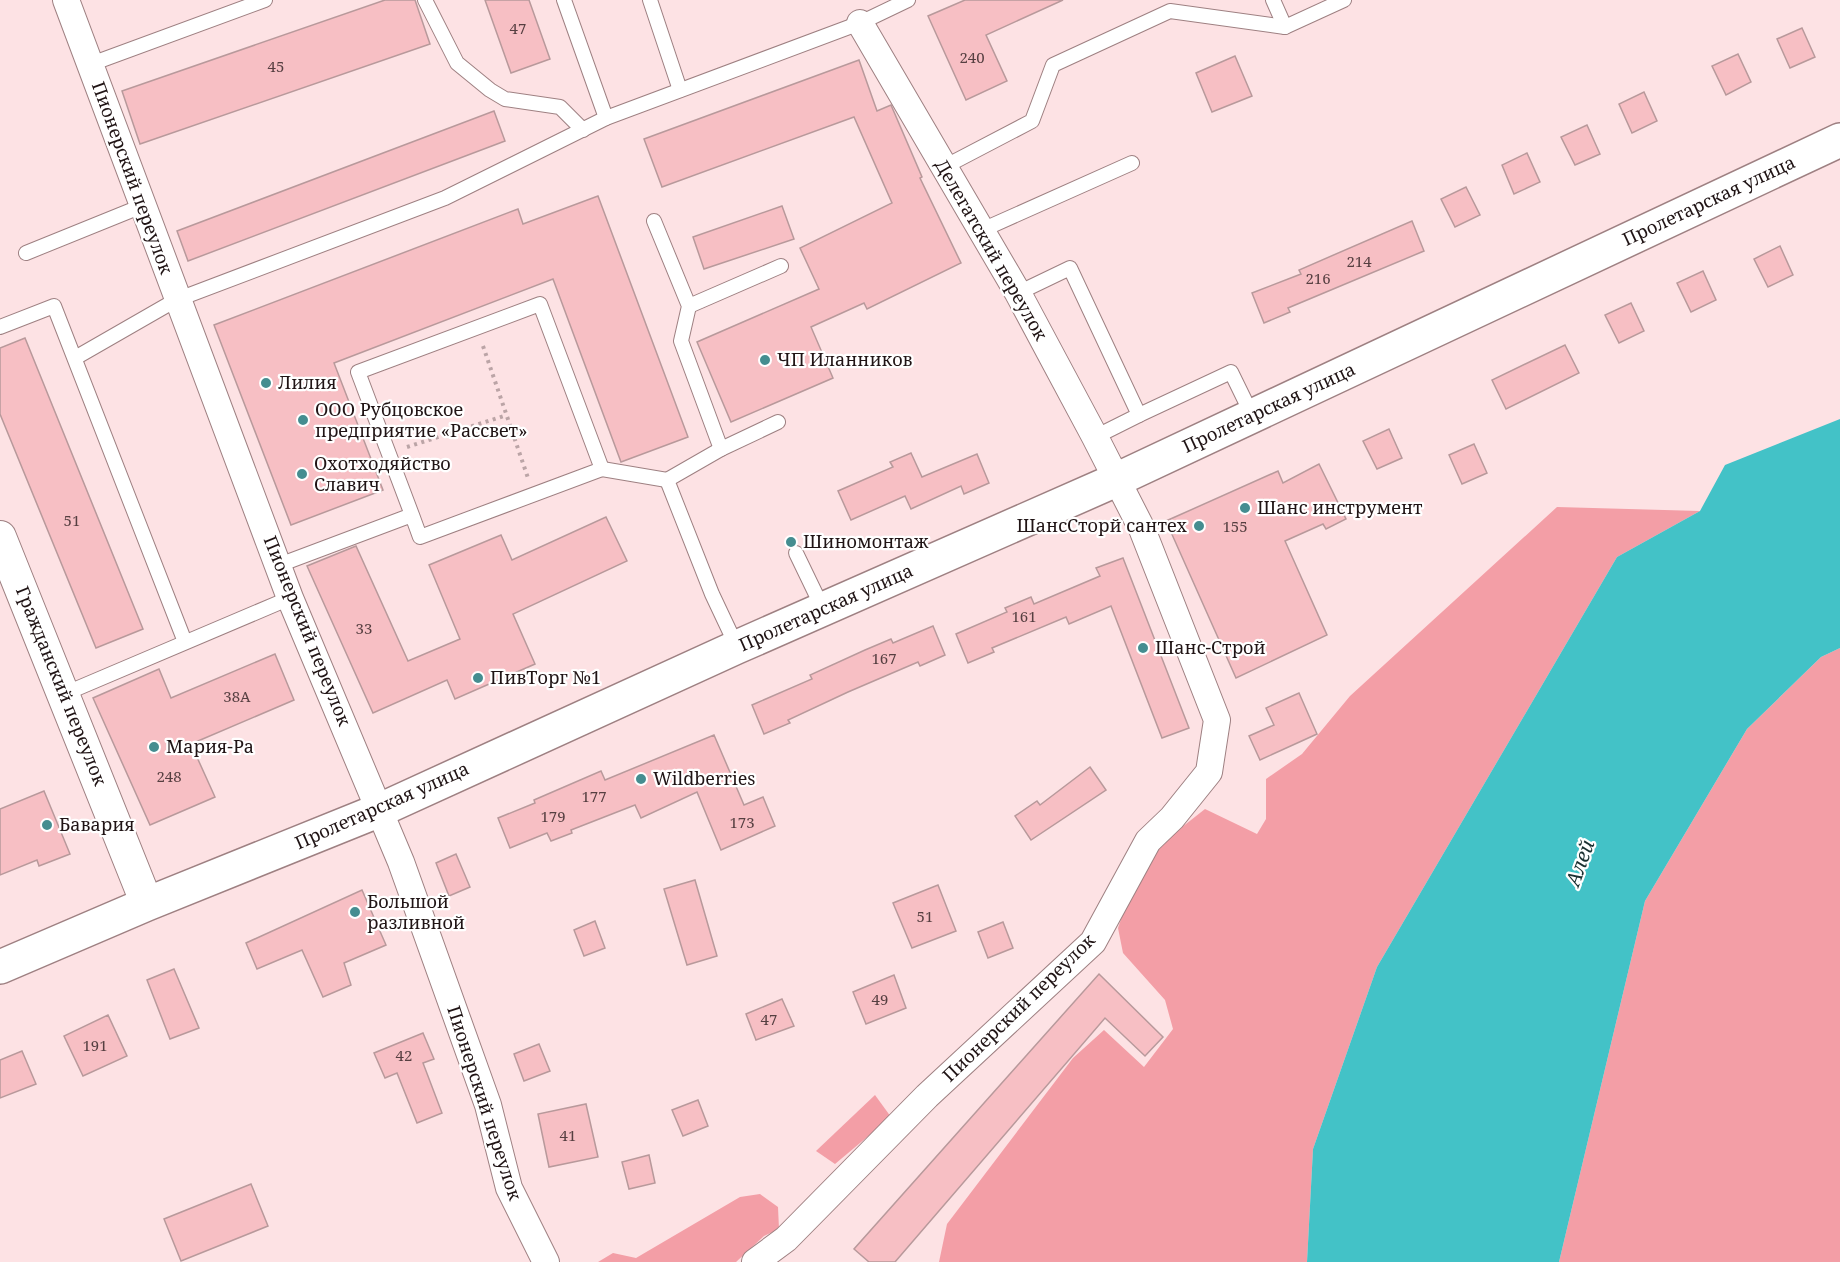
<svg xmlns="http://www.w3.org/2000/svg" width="1840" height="1262" font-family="'Noto Serif',serif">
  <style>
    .green { fill: #f39ea6 }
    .water { fill: #43c2c7 }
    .building { fill: #f7bfc4; stroke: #b8999b; stroke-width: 1.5 }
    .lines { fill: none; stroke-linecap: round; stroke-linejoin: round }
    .service-casing { stroke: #9e8082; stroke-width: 16 }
    .minor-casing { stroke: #9e8082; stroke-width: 28 }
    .tertiary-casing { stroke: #9e8082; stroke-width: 34 }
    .secondary-casing { stroke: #9e8082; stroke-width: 36 }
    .path { stroke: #bba4a6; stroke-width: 4; stroke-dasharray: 3 4.5; stroke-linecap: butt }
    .service { stroke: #fff; stroke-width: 14 }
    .minor { stroke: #fff; stroke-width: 26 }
    .tertiary { stroke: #fff; stroke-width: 32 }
    .secondary { stroke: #fff; stroke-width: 33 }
    .poi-dot { fill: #458d90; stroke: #fff; stroke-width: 2 }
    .labels { text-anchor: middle; stroke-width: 4.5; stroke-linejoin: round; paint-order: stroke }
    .number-label { font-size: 15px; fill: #563f41 }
    .street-label { font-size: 18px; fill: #201415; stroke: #fff }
    .poi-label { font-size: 18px; fill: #201415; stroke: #fff; text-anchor: start }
    .water-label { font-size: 20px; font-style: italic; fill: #1a3031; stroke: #fff }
  </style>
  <rect width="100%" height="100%" fill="#fde2e4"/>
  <g class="green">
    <path d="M1557 507 1700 511 1617 557 1377 967 1313 1149 1307 1262H939L947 1224 1073 1058 1104 1030 1144 1067 1173 1029 1165 1000 1123 953 1118 928 1129 896 1158 846 1205 809 1257 834 1266 819V779L1302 754 1350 696Z"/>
    <path d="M1840 648V1262H1559L1645 901 1747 729 1821 657Z"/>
    <path d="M875 1095 891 1117 835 1164 816 1151Z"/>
    <path d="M760 1194 778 1207 779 1229 764 1236 736 1262H598L613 1253 636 1258 740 1197Z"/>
  </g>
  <path class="water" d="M1840 419V648L1821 657 1747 729 1645 901 1559 1262H1307L1313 1149 1377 967 1617 557 1700 511 1725 465Z"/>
  <g class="building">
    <path d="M385 0H415L430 44 140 144 122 91Z"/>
    <path d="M485 0H529L550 59 511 73Z"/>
    <path d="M965 0H1063L986 35 1007 81 966 100 928 16Z"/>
    <path d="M1802 28 1815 57 1790 68 1777 39Z"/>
    <path d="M1738 54 1751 82 1726 95 1712 66Z"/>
    <path d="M1235 56 1252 96 1212 112 1196 73Z"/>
    <path d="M859 60 877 111 891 105 922 177 920 178 961 263 867 309 864 303 811 327 833 378 731 422 697 342 819 289 800 248 892 203 854 117 662 187 644 139Z"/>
    <path d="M1644 92 1657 121 1632 133 1619 104Z"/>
    <path d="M494 111 505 141 188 261 177 231Z"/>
    <path d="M1587 125 1600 154 1575 165 1561 137Z"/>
    <path d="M1527 153 1540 182 1514 194 1502 165Z"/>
    <path d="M1466 187 1480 215 1455 227 1441 199Z"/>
    <path d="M598 196 688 437 621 462 553 279 334 363 383 490 291 525 214 325 518 209 523 224Z"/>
    <path d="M782 206 794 239 704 269 693 237Z"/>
    <path d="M1412 221 1424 251 1288 308 1290 312 1264 323 1252 293 1301 274 1299 270Z"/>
    <path d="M1780 246 1793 275 1768 287 1754 259Z"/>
    <path d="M1703 271 1716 300 1691 312 1677 283Z"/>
    <path d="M1631 303 1644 331 1619 343 1605 315Z"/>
    <path d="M25 338 143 629 96 648 0 414V348Z"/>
    <path d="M1565 345 1579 373 1506 409 1492 380Z"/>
    <path d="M1389 429 1402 458 1377 469 1363 441Z"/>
    <path d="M1474 444 1487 473 1462 484 1449 455Z"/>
    <path d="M911 453 922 477 977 454 989 483 964 494 961 486 911 509 905 496 851 520 838 491 893 467 890 462Z"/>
    <path d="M1319 464 1346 519 1326 529 1323 524 1285 541 1327 635 1236 678 1166 521 1278 471 1283 483Z"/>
    <path d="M606 517 627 561 513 614 535 664 455 699 447 680 373 713 307 566 356 546 408 661 460 639 429 565 501 535 512 560Z"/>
    <path d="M1123 558 1189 728 1162 738 1111 606 1069 624 1066 617 992 648 994 652 968 663 956 634 1007 612 1005 608 1031 597 1034 604 1100 576 1096 568Z"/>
    <path d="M933 626 945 655 920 666 918 662 848 692 788 720 790 723 764 734 752 705 812 679 810 675 865 650 891 639 893 643Z"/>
    <path d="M275 654 294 700 191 744 215 797 150 825 93 698 159 669 171 698Z"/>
    <path d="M1299 693 1317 734 1260 760 1249 736 1274 725 1266 708Z"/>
    <path d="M714 735 744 805 763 797 775 826 721 850 697 792 641 818 635 805 571 830 572 833 551 841 547 833 510 848 498 818 535 803 534 800 601 771 605 780Z"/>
    <path d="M1090 767 1106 790 1031 840 1015 816 1037 801 1040 805Z"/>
    <path d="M44 791 70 854 39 866 37 860 0 875V809Z"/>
    <path d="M456 854 470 887 449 896 436 863Z"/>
    <path d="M695 880 717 956 687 965 664 889Z"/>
    <path d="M938 885 956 931 912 948 893 903Z"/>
    <path d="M362 890 386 945 344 963 351 985 323 997 302 950 257 969 246 943Z"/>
    <path d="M595 921 605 948 584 956 574 930Z"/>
    <path d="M1003 922 1013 948 988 958 978 932Z"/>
    <path d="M174 969 199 1028 170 1039 147 980Z"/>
    <path d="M1099 974 1163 1037 1145 1056 1105 1018 895 1262H869L854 1249Z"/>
    <path d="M894 975 906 1008 866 1024 853 992Z"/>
    <path d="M782 999 794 1026 756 1040 746 1014Z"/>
    <path d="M108 1015 127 1056 83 1076 64 1036Z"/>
    <path d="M423 1033 434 1059 423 1063 442 1113 417 1123 397 1073 385 1078 374 1053Z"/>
    <path d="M539 1044 550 1071 524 1081 514 1054Z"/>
    <path d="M22 1051 36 1084 0 1098V1060Z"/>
    <path d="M698 1100 708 1126 683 1136 672 1110Z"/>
    <path d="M586 1104 598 1157 549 1167 538 1114Z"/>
    <path d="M649 1155 655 1183 629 1189 622 1162Z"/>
    <path d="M251 1184 268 1226 181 1261 164 1219Z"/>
  </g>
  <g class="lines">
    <defs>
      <g id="service">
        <path d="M425 0 457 63 490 90 505 99 560 107 583 130"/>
        <path d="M564 0 606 118"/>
        <path d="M650 0 680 90"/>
        <path d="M1273 0 1285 27"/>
        <path d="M91 64 265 0"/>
        <path d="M944 167 1032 121 1053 65 1170 11 1285 27 1344 0"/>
        <path d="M654 221 689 306 681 341 721 449 667 480 712 594 737 647"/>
        <path d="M982 230 1132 163"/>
        <path d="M26 253 142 206"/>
        <path d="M1018 293 1070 268 1139 415 1095 437"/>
        <path d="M689 306 781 266"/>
        <path d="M0 327 54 306 185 642"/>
        <path d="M75 358 176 300 445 198 606 118 860 23 908 0"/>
        <path d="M1139 415 1231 372 1252 415"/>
        <path d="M721 449 778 422"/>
        <path d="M602 469 667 480"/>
        <path d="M796 553 823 609"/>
        <path d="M279 565 412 515 420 537 602 469 540 304 358 372 412 515"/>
        <path d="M64 694 290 598"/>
      </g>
      <g id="minor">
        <path d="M66 0 290 598 401 862 488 1105 509 1188 546 1262"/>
        <path d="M755 1262 786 1239 927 1096 1093 942 1148 841 1172 818 1209 772 1217 720 1142 529 1095 437 1018 293 860 23"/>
      </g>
      <path id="tertiary" d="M0 537 147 904"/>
      <path id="secondary" d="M0 967 147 904 380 810 737 647 1116 480 1840 140"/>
    </defs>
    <use href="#service" class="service-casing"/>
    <use href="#minor" class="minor-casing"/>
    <use href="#tertiary" class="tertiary-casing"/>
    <use href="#secondary" class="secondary-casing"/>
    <g class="path">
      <path d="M483 346 528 478"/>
      <path d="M407 447 507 415"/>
    </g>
    <use href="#service" class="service"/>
    <use href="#minor" class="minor"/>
    <use href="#tertiary" class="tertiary"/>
    <use href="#secondary" class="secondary"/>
  </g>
  <g class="poi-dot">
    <circle cx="765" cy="360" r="6"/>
    <circle cx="266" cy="383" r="6"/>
    <circle cx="303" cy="420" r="6"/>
    <circle cx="302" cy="474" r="6"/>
    <circle cx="1245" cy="508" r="6"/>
    <circle cx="1199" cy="526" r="6"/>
    <circle cx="791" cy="542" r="6"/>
    <circle cx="1143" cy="648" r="6"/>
    <circle cx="478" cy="678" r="6"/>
    <circle cx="154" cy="747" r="6"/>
    <circle cx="641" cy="779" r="6"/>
    <circle cx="47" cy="825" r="6"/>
    <circle cx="355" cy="912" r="6"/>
  </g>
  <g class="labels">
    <g class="number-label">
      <text x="518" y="34">47</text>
      <text x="972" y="63">240</text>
      <text x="276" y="72">45</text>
      <text x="1359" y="267">214</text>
      <text x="1318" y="284">216</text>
      <text x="72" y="526">51</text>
      <text x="1235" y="532">155</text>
      <text x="1024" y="622">161</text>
      <text x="364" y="634">33</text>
      <text x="884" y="664">167</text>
      <text x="237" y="702">38А</text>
      <text x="169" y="782">248</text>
      <text x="594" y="802">177</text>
      <text x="553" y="822">179</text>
      <text x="742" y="828">173</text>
      <text x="925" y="922">51</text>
      <text x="880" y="1005">49</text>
      <text x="769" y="1025">47</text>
      <text x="95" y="1051">191</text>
      <text x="404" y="1061">42</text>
      <text x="568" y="1141">41</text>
    </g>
    <g class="street-label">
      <text transform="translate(132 178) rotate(70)" y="6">Пионерский переулок</text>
      <text transform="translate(1709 201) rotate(-25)" y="6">Пролетарская улица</text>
      <text transform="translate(991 250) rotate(60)" y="6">Делегатский переулок</text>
      <text transform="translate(1269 408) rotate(-25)" y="6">Пролетарская улица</text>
      <text transform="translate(826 608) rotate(-24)" y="6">Пролетарская улица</text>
      <text transform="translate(307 631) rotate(68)" y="6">Пионерский переулок</text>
      <text transform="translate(61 686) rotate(68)" y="6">Гражданский переулок</text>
      <text transform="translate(382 806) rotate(-24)" y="6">Пролетарская улица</text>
      <text transform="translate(1019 1008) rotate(-44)" y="6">Пионерский переулок</text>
      <text transform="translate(484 1103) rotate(72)" y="6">Пионерский переулок</text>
    </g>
    <g class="poi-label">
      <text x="777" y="366">ЧП Иланников</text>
      <text x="278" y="389">Лилия</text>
      <text x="315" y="416">ООО Рубцовское<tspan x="315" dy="21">предприятие «Рассвет»</tspan></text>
      <text x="314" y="470">Охотходяйство<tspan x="314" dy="21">Славич</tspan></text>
      <text x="1257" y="514">Шанс инструмент</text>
      <text x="1187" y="532" text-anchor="end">ШансСторй сантех</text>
      <text x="803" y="548">Шиномонтаж</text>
      <text x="1155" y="654">Шанс-Строй</text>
      <text x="490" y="684">ПивТорг №1</text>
      <text x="166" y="753">Мария-Ра</text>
      <text x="653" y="785">Wildberries</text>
      <text x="59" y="831">Бавария</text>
      <text x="367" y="908">Большой<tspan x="367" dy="21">разливной</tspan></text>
    </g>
    <g class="water-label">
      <text transform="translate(1580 863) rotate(-70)" y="7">Алей</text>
    </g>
  </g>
</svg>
